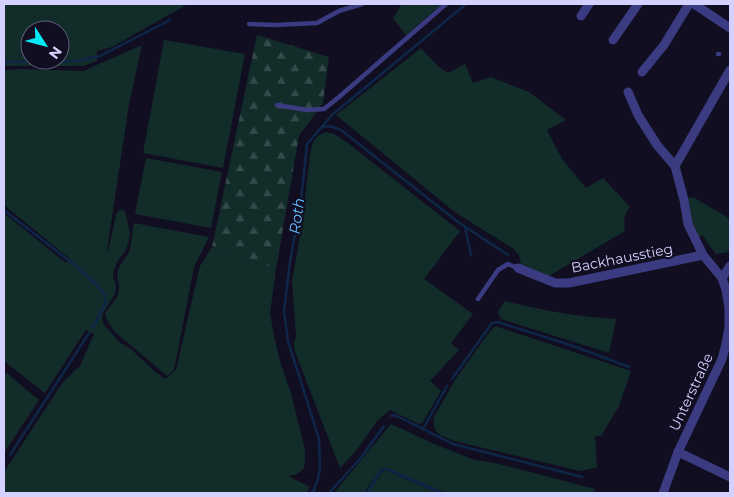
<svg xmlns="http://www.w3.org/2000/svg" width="734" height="497" font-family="Montserrat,sans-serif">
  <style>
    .green { fill: #122c2a; fill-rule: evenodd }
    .forest { fill: url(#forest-firs) }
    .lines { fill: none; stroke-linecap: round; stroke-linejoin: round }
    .stream { stroke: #0e2647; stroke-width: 2.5 }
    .service { stroke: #3a3b80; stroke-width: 4.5 }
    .minor { stroke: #3a3b80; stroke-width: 9 }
    .labels { text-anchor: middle; stroke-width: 4.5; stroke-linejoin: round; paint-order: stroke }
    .street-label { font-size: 14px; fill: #d4d1fe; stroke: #110e22 }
    .water-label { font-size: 15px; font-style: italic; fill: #62bbfb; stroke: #110e22 }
  </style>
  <defs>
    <pattern id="forest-firs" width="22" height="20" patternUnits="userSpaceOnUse" patternTransform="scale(1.25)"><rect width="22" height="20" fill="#122c2a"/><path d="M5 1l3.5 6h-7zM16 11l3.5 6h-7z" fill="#344a4a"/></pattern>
  </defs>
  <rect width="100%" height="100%" fill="#110e22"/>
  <g class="green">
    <path d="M4 4H188L112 47 97 51V61L83 66H4ZM30 30H60V60H30Z"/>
    <path d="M402 4H442L406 35 393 18Z"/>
    <path d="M164 40 245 54 223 168 143 153Z"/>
    <path d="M142 45 129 104 107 250 108 252 116 215 120 209 125 211 130 233 128 243 126 250 117 262 113 272V279L116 284 115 294 103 313 102 319 104 325 119 342 131 349 152 369 165 379 176 370 200 266 212 247 276 269 270 313 274 336 281 365 290 390 305 450V464L303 470 295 475 288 476 310 487 306 493H4V472L63 382 80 366 94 334 86 330 45 393 4 361V213L66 263 70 259 4 205V70L22 69 83 71Z"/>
    <path d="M421 48 439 67 448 73 465 64 473 83 491 77 529 92 566 120 547 130 562 159 586 188 603 178 630 207C623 217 624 220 625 231L549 276 521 265 519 255 514 249 456 213 336 115Z"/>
    <path d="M326 132 334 134 349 144 460 231 424 279 473 314 451 343 459 350 430 381 441 391 423 422 419 424 390 410 378 420 355 452 340 468 294 349V343L296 337 292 281 301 231 310 155 313 142 319 135Z"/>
    <path d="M146 158 222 172 211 228 135 214Z"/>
    <path d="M693 197 730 219V250L725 253 716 254 702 235 699 237 691 220 688 198Z"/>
    <path d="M134 223 209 237 194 267 174 370 167 376 114 331 108 322 105 314C109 306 118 299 119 290 120 284 116 278 118 271 120 264 124 260 128 254 132 247 132 231 134 223Z"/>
    <path d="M505 301C541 310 578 317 616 319L609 353 501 319 498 312Z"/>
    <path d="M495 326 631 371 619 406 601 436H595L597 467 580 471 454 441 440 435 436 431 434 426V417L455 380 487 335Z"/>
    <path d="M4 371 39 400 4 453Z"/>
    <path d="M391 424 432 443 472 459 499 464 595 489 594 493H447L386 468H383L378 473 364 493H334Z"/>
    <path d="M384 470 392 473 438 493H368Z"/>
  </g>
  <path class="forest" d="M257 35 329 57 323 103 299 136 276 269 212 247Z"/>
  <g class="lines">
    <g class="stream">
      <path d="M4 62 77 61 100 56 170 20"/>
      <path d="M322 127 330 126 341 130 458 222 508 255"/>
      <path d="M4 210 77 267 96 284 104 294 106 302 93 328"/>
      <path d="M465 227 471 255"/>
      <path d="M452 379 492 323 498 322 573 346 629 367"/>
      <path d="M391 416 394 415 399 417 453 444 582 477"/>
      <path d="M423 429 447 386"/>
      <path d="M10 455 89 333"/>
      <path d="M4 463 5 462"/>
      <path d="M311 493 314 490 318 479 320 467 319 439 288 341 284 311 290 262 301 200 307 144 332 115 466 4"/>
      <path d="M329 493 360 459 384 426"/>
      <path d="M367 493 382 469H387L442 493"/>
    </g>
    <g class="service">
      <path d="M249 24 275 25 317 23 339 11 362 4"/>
      <path d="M718 54H719"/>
      <path d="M277 105 307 110 324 109 339 97 446 4"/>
      <path d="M478 299 498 270 508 264 518 268"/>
    </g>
    <g class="minor">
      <path d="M694 4 730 28"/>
      <path d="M581 16 589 4"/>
      <path d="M613 40 638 4"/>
      <path d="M642 72 664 45 689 4"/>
      <path d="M628 92 638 115 657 145 675 166"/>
      <path d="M518 268 555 283H569L703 255"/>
      <path d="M722 278 730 266"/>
      <path d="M678 452 730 477"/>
      <path d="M663 493 678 452 722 359 726 344 729 327V308L726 290 722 278 703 255 688 224 684 200 675 166 730 70"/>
    </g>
  </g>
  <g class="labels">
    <g class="street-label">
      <text transform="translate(622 258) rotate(-11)" y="5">Backhausstieg</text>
      <text transform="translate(691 392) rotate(-65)" y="5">Unterstraße</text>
    </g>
    <g class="water-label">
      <text transform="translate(297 216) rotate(-82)" y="5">Roth</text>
    </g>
  </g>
  <rect width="734" height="497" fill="none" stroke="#d4d1fe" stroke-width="10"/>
  <g transform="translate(45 45) rotate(126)"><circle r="24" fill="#110e22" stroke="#5f5c7a"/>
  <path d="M0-4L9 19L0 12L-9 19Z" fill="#06e8f5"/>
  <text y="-8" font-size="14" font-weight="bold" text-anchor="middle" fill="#d4d1fe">N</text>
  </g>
</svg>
